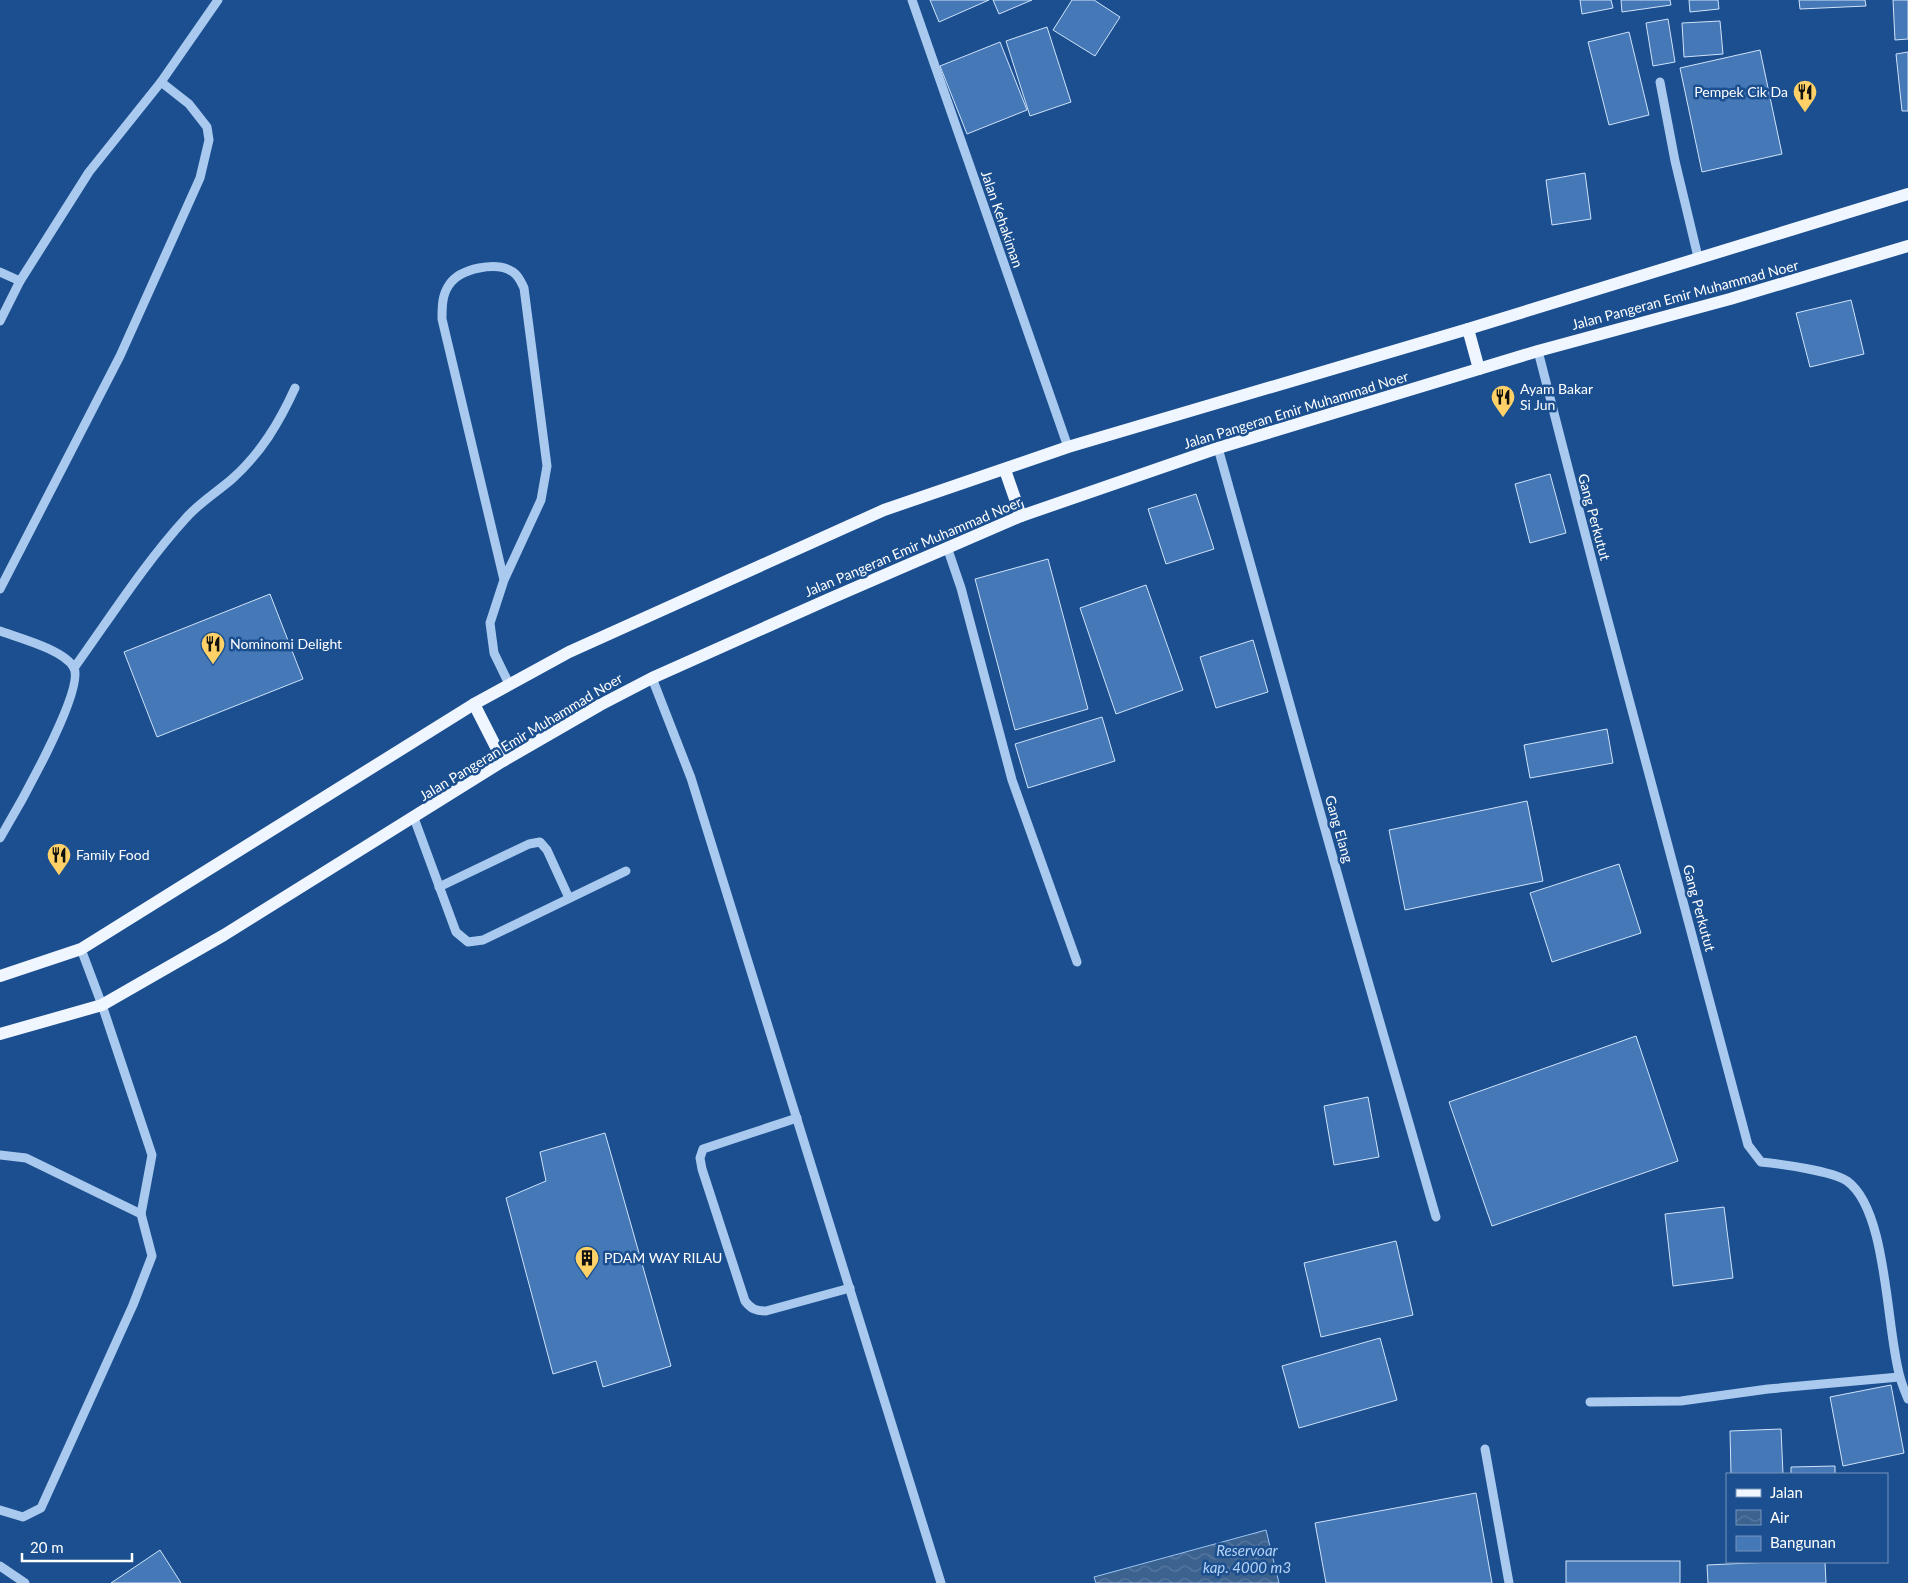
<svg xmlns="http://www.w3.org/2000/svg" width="1908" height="1583" font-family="Lato,sans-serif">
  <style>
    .water { fill: url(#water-waves); stroke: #9cc4f0 }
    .building { fill: #4478b7; stroke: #cfe3fa }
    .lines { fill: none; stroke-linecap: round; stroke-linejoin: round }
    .minor { stroke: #a9c9ee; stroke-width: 9 }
    .major { stroke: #f0f6ff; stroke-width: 12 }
    .labels { text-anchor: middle; stroke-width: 5; stroke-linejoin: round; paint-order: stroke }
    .poi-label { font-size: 14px; fill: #fff; stroke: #1b4f8f; text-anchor: start }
    .street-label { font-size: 14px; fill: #fff; stroke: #1b4f8f }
    .water-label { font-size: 15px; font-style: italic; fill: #b5d3f5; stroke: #1b4f8f }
  </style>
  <defs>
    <pattern id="water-waves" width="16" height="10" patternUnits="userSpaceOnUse" patternTransform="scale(1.25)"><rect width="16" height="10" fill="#3c6290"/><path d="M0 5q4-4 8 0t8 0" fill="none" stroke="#597aa1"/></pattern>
  </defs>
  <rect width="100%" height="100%" fill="#1b4f8f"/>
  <path class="water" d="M1266 1530 1279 1583H1096L1094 1577Z"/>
  <g class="building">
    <path d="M930 0H989L939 22Z"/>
    <path d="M993 0H1032L999 14Z"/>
    <path d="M1072 0H1094L1120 17 1095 56 1053 30Z"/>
    <path d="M1580 0H1611L1613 8 1582 14Z"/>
    <path d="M1621 0H1670L1671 5 1622 12Z"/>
    <path d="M1689 0H1718L1719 9 1690 12Z"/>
    <path d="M1799 0H1865L1866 6 1800 9Z"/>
    <path d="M1893 0H1908V39L1895 40Z"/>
    <path d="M1668 19 1675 62 1653 66 1646 23Z"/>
    <path d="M1720 21 1723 54 1684 57 1682 23Z"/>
    <path d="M1047 27 1071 102 1030 116 1006 41Z"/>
    <path d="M1629 32 1649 115 1609 125 1588 42Z"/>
    <path d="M1000 42 1027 110 967 134 940 66Z"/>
    <path d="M1760 50 1782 154 1702 172 1680 68Z"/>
    <path d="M1908 52V111H1902L1896 54Z"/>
    <path d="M1585 173 1591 219 1552 225 1546 180Z"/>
    <path d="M1851 300 1864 354 1810 367 1796 313Z"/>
    <path d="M1550 474 1566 533 1530 543 1515 484Z"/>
    <path d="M1196 494 1214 549 1166 564 1148 509Z"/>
    <path d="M1048 559 1088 709 1015 730 975 579Z"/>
    <path d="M1146 585 1183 690 1116 714 1080 608Z"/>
    <path d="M270 594 303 679 157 737 124 652Z"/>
    <path d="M1253 640 1268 692 1216 708 1200 657Z"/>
    <path d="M1102 717 1115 761 1028 788 1015 744Z"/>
    <path d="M1607 729 1613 763 1530 778 1524 745Z"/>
    <path d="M1527 801 1543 881 1405 910 1389 830Z"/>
    <path d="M1619 864 1641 933 1552 962 1530 893Z"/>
    <path d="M1636 1036 1678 1161 1492 1226 1449 1102Z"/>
    <path d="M1368 1097 1379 1157 1334 1165 1324 1106Z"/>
    <path d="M605 1133 671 1366 603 1387 596 1361 553 1374 506 1198 546 1181 540 1152Z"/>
    <path d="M1724 1207 1733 1278 1673 1286 1665 1214Z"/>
    <path d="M1396 1241 1413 1315 1321 1337 1304 1263Z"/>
    <path d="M1380 1338 1397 1400 1299 1428 1282 1366Z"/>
    <path d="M1891 1385 1904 1453 1843 1466 1830 1397Z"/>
    <path d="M1781 1429 1783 1474H1731L1730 1431Z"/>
    <path d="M1835 1466V1474H1791V1467Z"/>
    <path d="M1476 1493 1492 1583H1326L1315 1523Z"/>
    <path d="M160 1550 181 1583H111Z"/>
    <rect x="1566" y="1561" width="114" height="22"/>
    <path d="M1771 1562H1825L1826 1583H1708L1707 1565Z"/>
  </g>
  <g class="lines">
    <g class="minor">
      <path d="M912 0 1068 447"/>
      <path d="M1660 82 1675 161 1698 257"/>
      <path d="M0 272 20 281"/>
      <path d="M0 321 20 281 89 172 161 82 218 0"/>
      <path d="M1538 351 1595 572 1748 1145 1761 1162C1781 1164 1832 1171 1847 1181 1888 1210 1886 1330 1900 1377 1902 1385 1905 1392 1908 1399"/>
      <path d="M1218 448 1351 922 1436 1217"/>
      <path d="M947 547 961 588 1012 780 1077 962"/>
      <path d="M504 580 442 319C442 307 442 295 449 285 460 268 497 261 513 272 519 276 521 282 524 288L547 466 541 500 504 580 490 623 494 653 509 684"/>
      <path d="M0 589 120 356 200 178 209 140 207 127 189 104 161 82"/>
      <path d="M0 631C19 638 65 650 74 668 85 691 15 813 0 838"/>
      <path d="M74 668C110 618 144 564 186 518 199 503 217 492 232 479 261 453 279 423 295 388"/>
      <path d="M652 678 691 778 941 1583"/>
      <path d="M414 818 456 932 468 942 483 940 626 871"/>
      <path d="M439 887 529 844 540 842 547 850 569 898"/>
      <path d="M81 949 102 1005 152 1155 141 1214"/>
      <path d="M797 1118 703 1149 700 1158 702 1169 745 1301C751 1309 756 1311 766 1311L850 1288"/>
      <path d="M0 1155 26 1158 141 1214 152 1256 133 1305 41 1508 23 1517 0 1510"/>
      <path d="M1590 1402 1681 1401 1768 1389 1899 1377"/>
      <path d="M1485 1449 1509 1583"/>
      <path d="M0 1566 25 1583"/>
    </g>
    <g class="major">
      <path d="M1468 329 1479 369"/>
      <path d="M1005 470 1021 516"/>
      <path d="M474 704 503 761"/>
      <path d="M0 976 81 949 474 704 569 652 884 510 1068 447 1468 329 1908 194"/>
      <path d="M0 1034 102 1005 224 935 503 761 600 705 652 678 829 599 1021 516 1218 448 1538 351 1730 299 1908 246"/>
    </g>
  </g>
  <defs>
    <symbol id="restaurant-pin" viewBox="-11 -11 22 30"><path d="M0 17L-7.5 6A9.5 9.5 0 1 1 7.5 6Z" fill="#ffd166" stroke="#1b4f8f"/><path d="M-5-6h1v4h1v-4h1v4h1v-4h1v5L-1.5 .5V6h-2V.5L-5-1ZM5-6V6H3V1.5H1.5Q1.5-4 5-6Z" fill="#111"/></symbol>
    <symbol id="building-pin" viewBox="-11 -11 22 30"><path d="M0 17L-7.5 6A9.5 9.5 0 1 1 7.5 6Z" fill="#ffd166" stroke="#1b4f8f"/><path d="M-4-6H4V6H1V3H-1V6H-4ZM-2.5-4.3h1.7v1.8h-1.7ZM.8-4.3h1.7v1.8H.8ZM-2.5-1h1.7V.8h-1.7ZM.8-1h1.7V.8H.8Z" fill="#111"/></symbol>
  </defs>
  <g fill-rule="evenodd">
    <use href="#restaurant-pin" x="1791" y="78" width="28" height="38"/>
    <use href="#restaurant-pin" x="1489" y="383" width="28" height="38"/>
    <use href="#restaurant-pin" x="199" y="630" width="28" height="38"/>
    <use href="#restaurant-pin" x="45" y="841" width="28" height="38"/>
    <use href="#building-pin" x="573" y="1244" width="28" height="38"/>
  </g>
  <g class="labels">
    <g class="poi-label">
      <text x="1788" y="97" text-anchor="end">Pempek Cik Da</text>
      <text x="1520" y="394">Ayam Bakar<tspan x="1520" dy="16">Si Jun</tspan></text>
      <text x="230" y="649">Nominomi Delight</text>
      <text x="76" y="860">Family Food</text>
      <text x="604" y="1263">PDAM WAY RILAU</text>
    </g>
    <g class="street-label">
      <text transform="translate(1002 219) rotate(71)" y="5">Jalan Kehakiman</text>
      <text transform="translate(1685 295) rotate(-15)" y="5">Jalan Pangeran Emir Muhammad Noer</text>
      <text transform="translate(1296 410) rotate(-17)" y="5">Jalan Pangeran Emir Muhammad Noer</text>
      <text transform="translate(1594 517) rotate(75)" y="5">Gang Perkutut</text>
      <text transform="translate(913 547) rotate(-23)" y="5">Jalan Pangeran Emir Muhammad Noer</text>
      <text transform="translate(521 737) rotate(-31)" y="5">Jalan Pangeran Emir Muhammad Noer</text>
      <text transform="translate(1339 829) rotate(74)" y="5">Gang Elang</text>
      <text transform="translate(1699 908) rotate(75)" y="5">Gang Perkutut</text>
    </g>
    <g class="water-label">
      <text x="1247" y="1556">Reservoar<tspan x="1247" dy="17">kap. 4000 m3</tspan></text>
    </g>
  </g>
  <rect x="1726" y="1473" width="162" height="90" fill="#1b4f8f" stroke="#7695bc"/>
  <rect x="1736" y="1489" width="25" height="8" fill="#f0f6ff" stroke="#7695bc"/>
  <text x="1770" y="1498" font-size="15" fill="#ffffff">Jalan</text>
  <rect x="1736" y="1510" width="25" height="15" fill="url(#water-waves)" stroke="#7695bc"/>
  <text x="1770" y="1523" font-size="15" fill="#ffffff">Air</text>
  <rect x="1736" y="1536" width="25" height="15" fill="#4478b7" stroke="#7695bc"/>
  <text x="1770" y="1548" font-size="15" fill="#ffffff">Bangunan</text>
  <path d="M22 1553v8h110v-8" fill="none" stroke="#ffffff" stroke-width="2.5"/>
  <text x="30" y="1553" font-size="15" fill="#ffffff" stroke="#1b4f8f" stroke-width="4" paint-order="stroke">20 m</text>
</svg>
